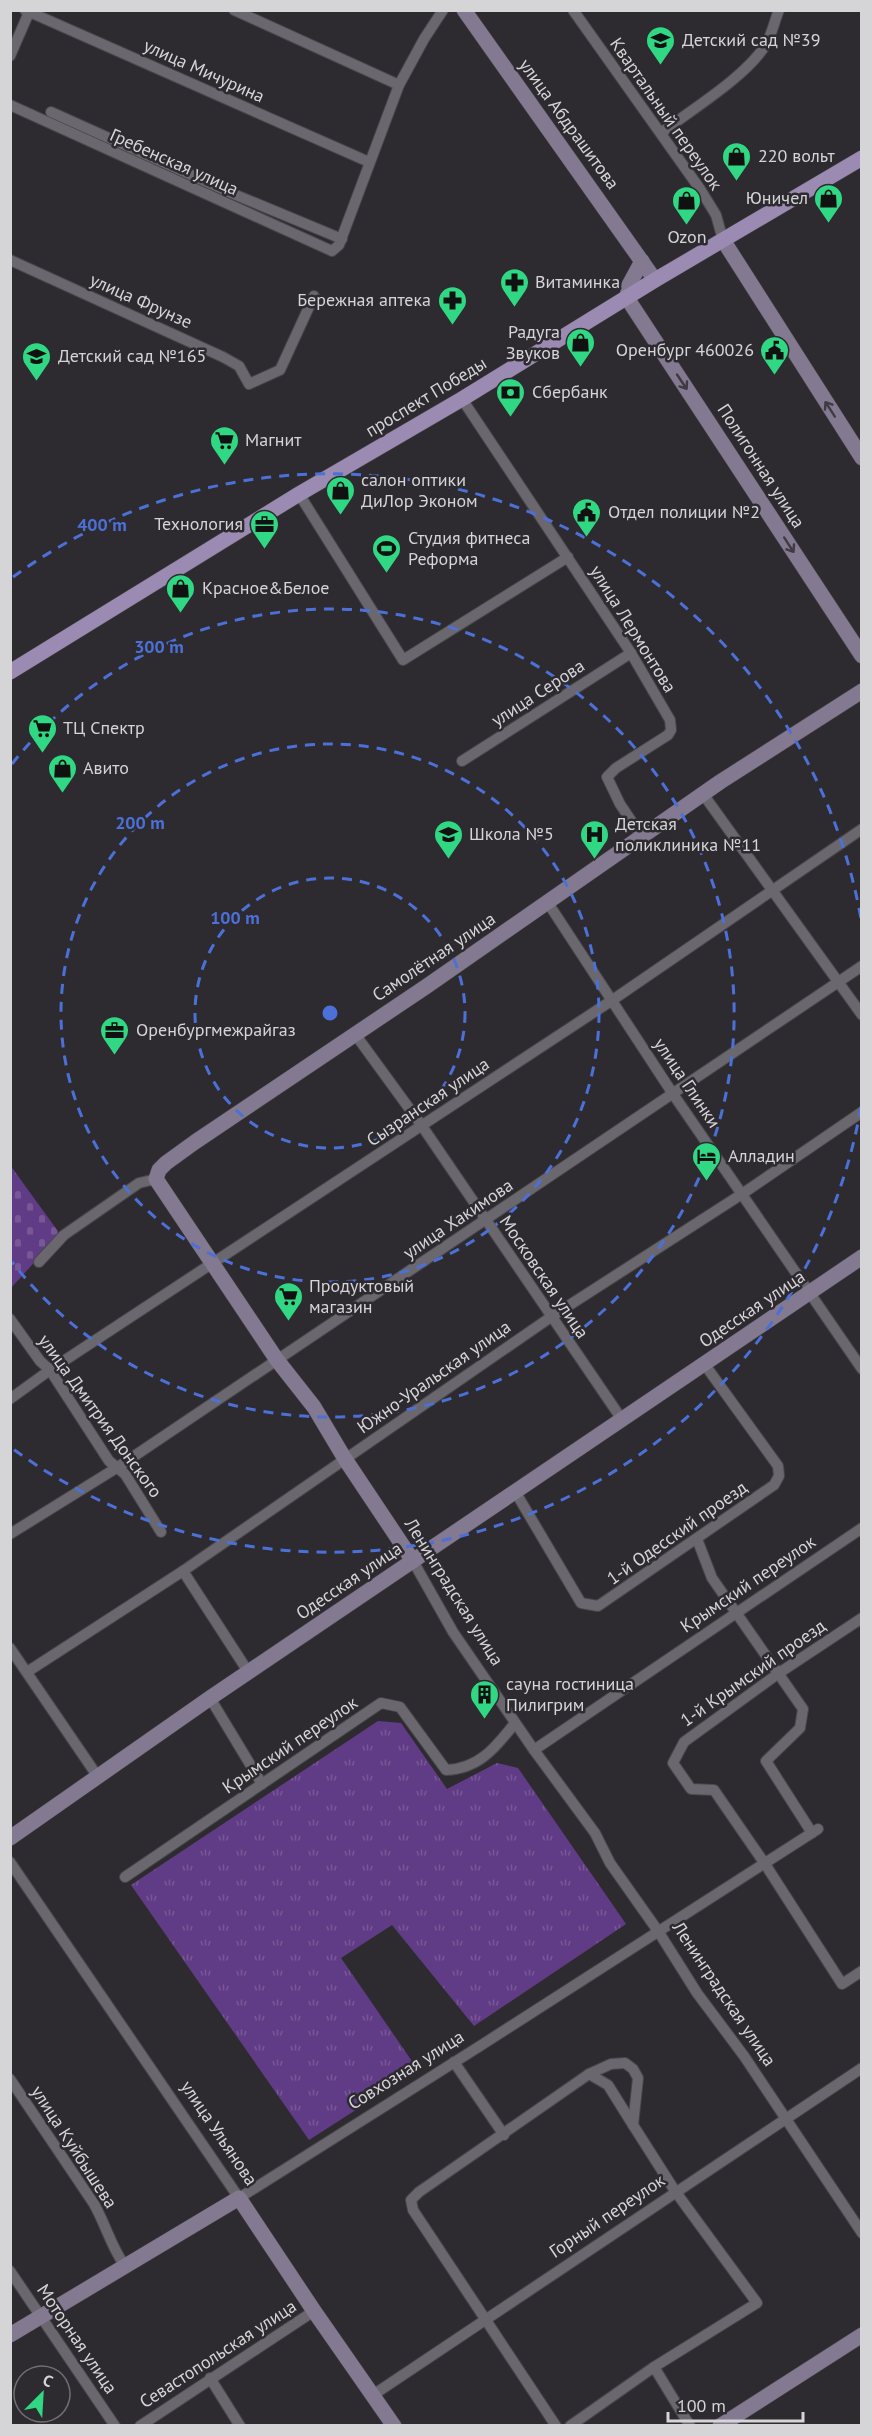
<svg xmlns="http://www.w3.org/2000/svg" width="872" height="2436" font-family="'PT Sans',sans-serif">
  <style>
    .cemetery { fill: url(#cemetery-stones) }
    .park { fill: url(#park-tufts) }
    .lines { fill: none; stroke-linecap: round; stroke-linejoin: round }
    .street-casing { stroke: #48464a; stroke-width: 12 }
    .secondary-casing { stroke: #48464a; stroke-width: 16 }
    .primary-casing { stroke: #48464a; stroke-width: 16 }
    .street { stroke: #6a686e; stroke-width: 10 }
    .secondary { stroke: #837990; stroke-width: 15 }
    .primary { stroke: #9b8ab1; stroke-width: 15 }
    .oneway { stroke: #3f3b43 }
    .ring { fill: none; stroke: #4b70d8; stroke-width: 3; stroke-dasharray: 10 8 }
    .labels { text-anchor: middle; stroke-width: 5; stroke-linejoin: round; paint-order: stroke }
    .poi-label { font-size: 18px; fill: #d5d4d7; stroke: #2e2b30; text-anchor: start }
    .street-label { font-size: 18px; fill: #d5d4d7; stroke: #2e2b30 }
    .centre { fill: #4b70d8; stroke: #2e2b30; stroke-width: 3 }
    .ring-label { font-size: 18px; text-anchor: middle; font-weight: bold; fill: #4b70d8; stroke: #2e2b30; stroke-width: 5; stroke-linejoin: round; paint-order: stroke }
  </style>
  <defs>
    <pattern id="cemetery-stones" width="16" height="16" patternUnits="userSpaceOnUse" patternTransform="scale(1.5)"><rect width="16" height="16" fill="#613c86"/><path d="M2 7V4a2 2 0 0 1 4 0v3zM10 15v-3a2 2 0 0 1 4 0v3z" fill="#775796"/></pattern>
    <pattern id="park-tufts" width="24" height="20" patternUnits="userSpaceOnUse" patternTransform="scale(1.5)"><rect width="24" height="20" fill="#613c86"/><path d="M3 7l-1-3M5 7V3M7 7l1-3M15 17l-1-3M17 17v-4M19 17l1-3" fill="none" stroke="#775796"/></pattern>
  </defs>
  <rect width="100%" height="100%" fill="#2e2b30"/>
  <path class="cemetery" d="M10 1165 60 1234 11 1288H10Z"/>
  <path class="park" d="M378 1721 401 1723 447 1789 497 1763 518 1768 626 1924 474 2026 392 1925 341 1958 418 2070 309 2140 131 1885Z"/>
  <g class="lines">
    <defs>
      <g id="street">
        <path d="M25 10 369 162"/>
        <path d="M234 10 399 85"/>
        <path d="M573 10 700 189 716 215 723 240"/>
        <path d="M10 56 30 10"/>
        <path d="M10 105 332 251 339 245 399 85 424 39 443 10"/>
        <path d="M51 112 231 193 342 239"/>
        <path d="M661 133C692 109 744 78 765 46 772 35 774 22 779 10"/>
        <path d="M10 260 223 357 239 366 249 384 280 370 314 296"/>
        <path d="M462 399 631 653 670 720 671 730 668 735 616 768 607 777 620 804 642 837"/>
        <path d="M299 494 403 660 568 557"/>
        <path d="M462 761 631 653"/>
        <path d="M703 794 862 1015"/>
        <path d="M548 903 673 1094 862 1369"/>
        <path d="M355 1034 422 1126 623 1421"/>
        <path d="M39 1262 64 1235 139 1183 156 1179"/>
        <path d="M10 1319 40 1361 50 1370 109 1461 125 1474 161 1532"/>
        <path d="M10 1399 50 1370 611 1001 862 829"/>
        <path d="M516 1493 581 1603 598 1606 774 1485 779 1476 778 1466 705 1365"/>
        <path d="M10 1534 118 1467 862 966"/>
        <path d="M697 1539 712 1578 803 1709 800 1728 766 1761 812 1833"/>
        <path d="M413 1561 453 1632 534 1750 595 1833 610 1863 658 1931 697 1993 744 2056 862 2233"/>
        <path d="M183 1571 249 1673"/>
        <path d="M862 1618 779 1673 684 1742 673 1763 691 1789 714 1790 765 1864 842 1984 862 1971"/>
        <path d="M10 1648 98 1777"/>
        <path d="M27 1672 183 1571 551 1317 742 1194 862 1112"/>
        <path d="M210 1698 262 1784"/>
        <path d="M534 1750 862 1528"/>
        <path d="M10 1862 239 2198 480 2046 818 1829"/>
        <path d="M125 1877 381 1703 400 1707 446 1770C479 1769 496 1747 515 1723"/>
        <path d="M454 2062 504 2135"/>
        <path d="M589 2074 608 2085 633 2125"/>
        <path d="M10 2079 94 2204C106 2225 111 2247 125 2266"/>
        <path d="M10 2271 115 2426"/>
        <path d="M654 2367 690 2426"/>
        <path d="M210 2378 240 2426"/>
        <path d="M373 2395 862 2068"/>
        <path d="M140 2426 314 2311"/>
        <path d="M556 2426 413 2210 411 2200 419 2192 589 2074 611 2064 625 2063 633 2069 638 2078 633 2125 675 2191 757 2303 654 2367 570 2426"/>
      </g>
      <g id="secondary">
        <path d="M464 10 655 280"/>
        <path d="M723 240 862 458"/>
        <path d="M642 261 629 285 627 298 862 656"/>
        <path d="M413 1561 345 1459 314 1407 277 1360 156 1179 159 1170 166 1163 195 1142 427 986 720 782 862 691"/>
        <path d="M10 1838 210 1698 862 1257"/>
        <path d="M10 2335 239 2198 314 2311 394 2426"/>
        <path d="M720 2426 862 2335"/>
      </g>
      <path id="primary" d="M10 672 299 494 462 399 655 280 862 158"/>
    </defs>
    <use href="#street" class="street-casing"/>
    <use href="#secondary" class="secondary-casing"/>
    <use href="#primary" class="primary-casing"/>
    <use href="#street" class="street"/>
    <use href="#secondary" class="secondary"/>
    <use href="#primary" class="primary"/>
  </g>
  <defs><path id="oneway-shaft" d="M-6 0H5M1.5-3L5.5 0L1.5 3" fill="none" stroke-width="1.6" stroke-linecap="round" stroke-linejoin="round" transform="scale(1.5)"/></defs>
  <g class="oneway">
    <use href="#oneway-shaft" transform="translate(682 382) rotate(56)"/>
    <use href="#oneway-shaft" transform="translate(830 409) rotate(-123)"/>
    <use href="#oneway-shaft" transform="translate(789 545) rotate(57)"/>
  </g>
  <g class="ring">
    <circle cx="330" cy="1013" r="135"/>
    <circle cx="330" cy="1013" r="269"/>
    <path d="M12 764A404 404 0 1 1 12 1262"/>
    <path d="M861 1107A539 539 0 0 1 13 1449M13 577A539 539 0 0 1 861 919"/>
  </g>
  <defs>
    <symbol id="school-pin" viewBox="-11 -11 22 30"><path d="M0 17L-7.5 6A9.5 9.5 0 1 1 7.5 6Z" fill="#30d883" stroke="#2e2b30"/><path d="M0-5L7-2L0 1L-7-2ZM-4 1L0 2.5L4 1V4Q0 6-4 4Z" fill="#111"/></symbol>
    <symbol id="shop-pin" viewBox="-11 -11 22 30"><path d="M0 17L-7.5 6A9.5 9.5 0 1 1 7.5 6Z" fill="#30d883" stroke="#2e2b30"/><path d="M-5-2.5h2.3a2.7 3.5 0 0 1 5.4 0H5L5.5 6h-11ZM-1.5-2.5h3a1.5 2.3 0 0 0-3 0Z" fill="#111"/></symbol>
    <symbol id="pharmacy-pin" viewBox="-11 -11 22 30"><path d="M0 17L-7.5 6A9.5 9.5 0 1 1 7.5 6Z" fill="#30d883" stroke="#2e2b30"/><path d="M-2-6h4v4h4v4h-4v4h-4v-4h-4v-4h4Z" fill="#111"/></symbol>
    <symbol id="civic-pin" viewBox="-11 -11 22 30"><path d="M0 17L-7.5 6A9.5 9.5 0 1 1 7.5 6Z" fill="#30d883" stroke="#2e2b30"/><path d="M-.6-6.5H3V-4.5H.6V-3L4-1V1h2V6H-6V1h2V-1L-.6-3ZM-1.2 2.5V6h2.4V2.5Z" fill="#111"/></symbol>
    <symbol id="bank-pin" viewBox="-11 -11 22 30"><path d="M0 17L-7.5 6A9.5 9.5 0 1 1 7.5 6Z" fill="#30d883" stroke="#2e2b30"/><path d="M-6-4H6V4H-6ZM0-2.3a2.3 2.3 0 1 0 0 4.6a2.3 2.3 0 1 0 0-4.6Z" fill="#111"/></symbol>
    <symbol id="supermarket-pin" viewBox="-11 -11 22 30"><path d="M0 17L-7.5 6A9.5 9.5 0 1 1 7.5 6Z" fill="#30d883" stroke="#2e2b30"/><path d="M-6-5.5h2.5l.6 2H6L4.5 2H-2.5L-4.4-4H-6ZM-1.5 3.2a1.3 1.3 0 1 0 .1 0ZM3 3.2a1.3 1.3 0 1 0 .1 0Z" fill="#111"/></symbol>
    <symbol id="office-pin" viewBox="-11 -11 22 30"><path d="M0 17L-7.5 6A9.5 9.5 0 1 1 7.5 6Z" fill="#30d883" stroke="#2e2b30"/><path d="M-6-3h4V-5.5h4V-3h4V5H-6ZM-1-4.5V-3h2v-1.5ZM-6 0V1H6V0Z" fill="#111"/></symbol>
    <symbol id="stadium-pin" viewBox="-11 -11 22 30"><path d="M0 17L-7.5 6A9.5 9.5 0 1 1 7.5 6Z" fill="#30d883" stroke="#2e2b30"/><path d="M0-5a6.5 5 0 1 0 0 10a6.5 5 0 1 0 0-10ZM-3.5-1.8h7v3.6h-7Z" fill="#111"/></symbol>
    <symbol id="hospital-pin" viewBox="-11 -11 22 30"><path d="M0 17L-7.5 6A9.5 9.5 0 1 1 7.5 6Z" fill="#30d883" stroke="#2e2b30"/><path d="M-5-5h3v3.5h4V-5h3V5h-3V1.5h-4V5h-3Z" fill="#111"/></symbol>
    <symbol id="hotel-pin" viewBox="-11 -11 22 30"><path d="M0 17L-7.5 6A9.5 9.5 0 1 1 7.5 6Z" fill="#30d883" stroke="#2e2b30"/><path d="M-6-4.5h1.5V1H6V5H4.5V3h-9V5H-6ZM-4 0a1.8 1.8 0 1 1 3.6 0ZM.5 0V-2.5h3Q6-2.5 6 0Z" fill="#111"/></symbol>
    <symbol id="building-pin" viewBox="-11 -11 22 30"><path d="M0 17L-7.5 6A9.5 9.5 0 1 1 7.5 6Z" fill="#30d883" stroke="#2e2b30"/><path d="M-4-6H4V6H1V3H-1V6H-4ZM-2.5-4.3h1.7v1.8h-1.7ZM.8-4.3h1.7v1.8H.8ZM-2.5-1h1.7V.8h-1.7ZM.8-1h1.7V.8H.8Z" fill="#111"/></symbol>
  </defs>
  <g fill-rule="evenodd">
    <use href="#school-pin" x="644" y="24" width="33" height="45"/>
    <use href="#shop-pin" x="720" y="140" width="33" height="45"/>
    <use href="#shop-pin" x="812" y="182" width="33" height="45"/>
    <use href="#shop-pin" x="670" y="184" width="33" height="45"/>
    <use href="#pharmacy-pin" x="498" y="266" width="33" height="45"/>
    <use href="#pharmacy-pin" x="436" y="284" width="33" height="45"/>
    <use href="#shop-pin" x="564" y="326" width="33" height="45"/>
    <use href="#civic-pin" x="758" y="334" width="33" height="45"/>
    <use href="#school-pin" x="20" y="340" width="33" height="45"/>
    <use href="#bank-pin" x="494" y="376" width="33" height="45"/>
    <use href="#supermarket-pin" x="208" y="424" width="33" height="45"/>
    <use href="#shop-pin" x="324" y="474" width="33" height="45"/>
    <use href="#civic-pin" x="570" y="496" width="33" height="45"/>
    <use href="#office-pin" x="248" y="508" width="33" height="45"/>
    <use href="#stadium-pin" x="370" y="532" width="33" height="45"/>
    <use href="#shop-pin" x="164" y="572" width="33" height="45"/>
    <use href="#supermarket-pin" x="26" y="712" width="33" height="45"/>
    <use href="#shop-pin" x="46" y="752" width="33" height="45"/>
    <use href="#school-pin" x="432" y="818" width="33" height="45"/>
    <use href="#hospital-pin" x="578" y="818" width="33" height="45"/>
    <use href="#office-pin" x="98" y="1014" width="33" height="45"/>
    <use href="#hotel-pin" x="690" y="1140" width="33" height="45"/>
    <use href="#supermarket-pin" x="272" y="1280" width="33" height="45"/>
    <use href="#building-pin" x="468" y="1678" width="33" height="45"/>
  </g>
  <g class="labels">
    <g class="poi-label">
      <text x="682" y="46">Детский сад №39</text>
      <text x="758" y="162">220 вольт</text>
      <text x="808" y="204" text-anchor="end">Юничел</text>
      <text x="687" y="243" text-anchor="middle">Ozon</text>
      <text x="535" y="288">Витаминка</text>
      <text x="431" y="306" text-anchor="end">Бережная аптека</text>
      <text x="560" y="338" text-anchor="end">Радуга<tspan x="560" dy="21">Звуков</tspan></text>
      <text x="754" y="356" text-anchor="end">Оренбург 460026</text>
      <text x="58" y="362">Детский сад №165</text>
      <text x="532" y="398">Сбербанк</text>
      <text x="245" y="446">Магнит</text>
      <text x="361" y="486">салон оптики<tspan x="361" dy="21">ДиЛор Эконом</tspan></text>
      <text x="608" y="518">Отдел полиции №2</text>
      <text x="243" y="530" text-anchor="end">Технология</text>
      <text x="408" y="544">Студия фитнеса<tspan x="408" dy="21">Реформа</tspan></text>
      <text x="202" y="594">Красное&amp;Белое</text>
      <text x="63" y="734">ТЦ Спектр</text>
      <text x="83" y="774">Авито</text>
      <text x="615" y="830">Детская<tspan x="615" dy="21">поликлиника №11</tspan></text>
      <text x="469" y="840">Школа №5</text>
      <text x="136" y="1036">Оренбургмежрайгаз</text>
      <text x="728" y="1162">Алладин</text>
      <text x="309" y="1292">Продуктовый<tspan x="309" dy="21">магазин</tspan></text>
      <text x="506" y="1690">сауна гостиница<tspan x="506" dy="21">Пилигрим</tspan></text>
    </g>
    <g class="street-label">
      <text transform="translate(204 71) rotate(24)" y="6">улица Мичурина</text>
      <text transform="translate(666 114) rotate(55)" y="6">Квартальный переулок</text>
      <text transform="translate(569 124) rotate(54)" y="6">улица Абдрашитова</text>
      <text transform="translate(174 162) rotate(24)" y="6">Гребенская улица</text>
      <text transform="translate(141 301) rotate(24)" y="6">улица Фрунзе</text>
      <text transform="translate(426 397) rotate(-31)" y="6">проспект Победы</text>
      <text transform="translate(761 466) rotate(57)" y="6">Полигонная улица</text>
      <text transform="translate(633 629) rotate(58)" y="6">улица Лермонтова</text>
      <text transform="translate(538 693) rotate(-33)" y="6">улица Серова</text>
      <text transform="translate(434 957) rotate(-34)" y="6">Самолётная улица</text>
      <text transform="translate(687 1083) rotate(56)" y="6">улица Глинки</text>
      <text transform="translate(428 1102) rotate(-34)" y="6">Сызранская улица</text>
      <text transform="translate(458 1219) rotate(-34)" y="6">улица Хакимова</text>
      <text transform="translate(544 1277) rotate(56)" y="6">Московская улица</text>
      <text transform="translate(752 1309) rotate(-34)" y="6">Одесская улица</text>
      <text transform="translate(434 1377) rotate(-35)" y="6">Южно-Уральская улица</text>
      <text transform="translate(100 1416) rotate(54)" y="6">улица Дмитрия Донского</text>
      <text transform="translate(677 1533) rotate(-35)" y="6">1-й Одесский проезд</text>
      <text transform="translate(349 1581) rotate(-34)" y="6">Одесская улица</text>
      <text transform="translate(748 1584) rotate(-34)" y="6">Крымский переулок</text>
      <text transform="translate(454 1592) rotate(58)" y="6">Ленинградская улица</text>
      <text transform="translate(753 1673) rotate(-35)" y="6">1-й Крымский проезд</text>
      <text transform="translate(290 1745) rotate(-34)" y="6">Крымский переулок</text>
      <text transform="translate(724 1994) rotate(56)" y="6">Ленинградская улица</text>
      <text transform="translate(406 2070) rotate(-32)" y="6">Совхозная улица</text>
      <text transform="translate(219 2133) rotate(56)" y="6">улица Ульянова</text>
      <text transform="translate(74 2147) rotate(57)" y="6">улица Куйбышева</text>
      <text transform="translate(607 2216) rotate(-34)" y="6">Горный переулок</text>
      <text transform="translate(77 2339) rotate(56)" y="6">Моторная улица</text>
      <text transform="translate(218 2354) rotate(-33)" y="6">Севастопольская улица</text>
    </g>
  </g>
  <circle cx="330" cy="1013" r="9" class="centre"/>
  <g class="ring-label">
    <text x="102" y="531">400 m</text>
    <text x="159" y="653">300 m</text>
    <text x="140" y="829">200 m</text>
    <text x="235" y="924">100 m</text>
  </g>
  <rect width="872" height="2436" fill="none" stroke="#d5d4d7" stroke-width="24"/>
  <g transform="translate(42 2394) rotate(24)"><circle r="28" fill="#2e2b30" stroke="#716f73" stroke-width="1.5"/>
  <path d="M0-4.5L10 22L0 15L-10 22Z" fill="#30d883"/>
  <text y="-9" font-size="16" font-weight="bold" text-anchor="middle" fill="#d5d4d7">С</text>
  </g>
  <path d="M668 2412v9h135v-9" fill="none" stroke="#d5d4d7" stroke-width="3"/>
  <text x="677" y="2412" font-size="18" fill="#d5d4d7" stroke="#2e2b30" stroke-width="4.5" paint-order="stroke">100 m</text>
</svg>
